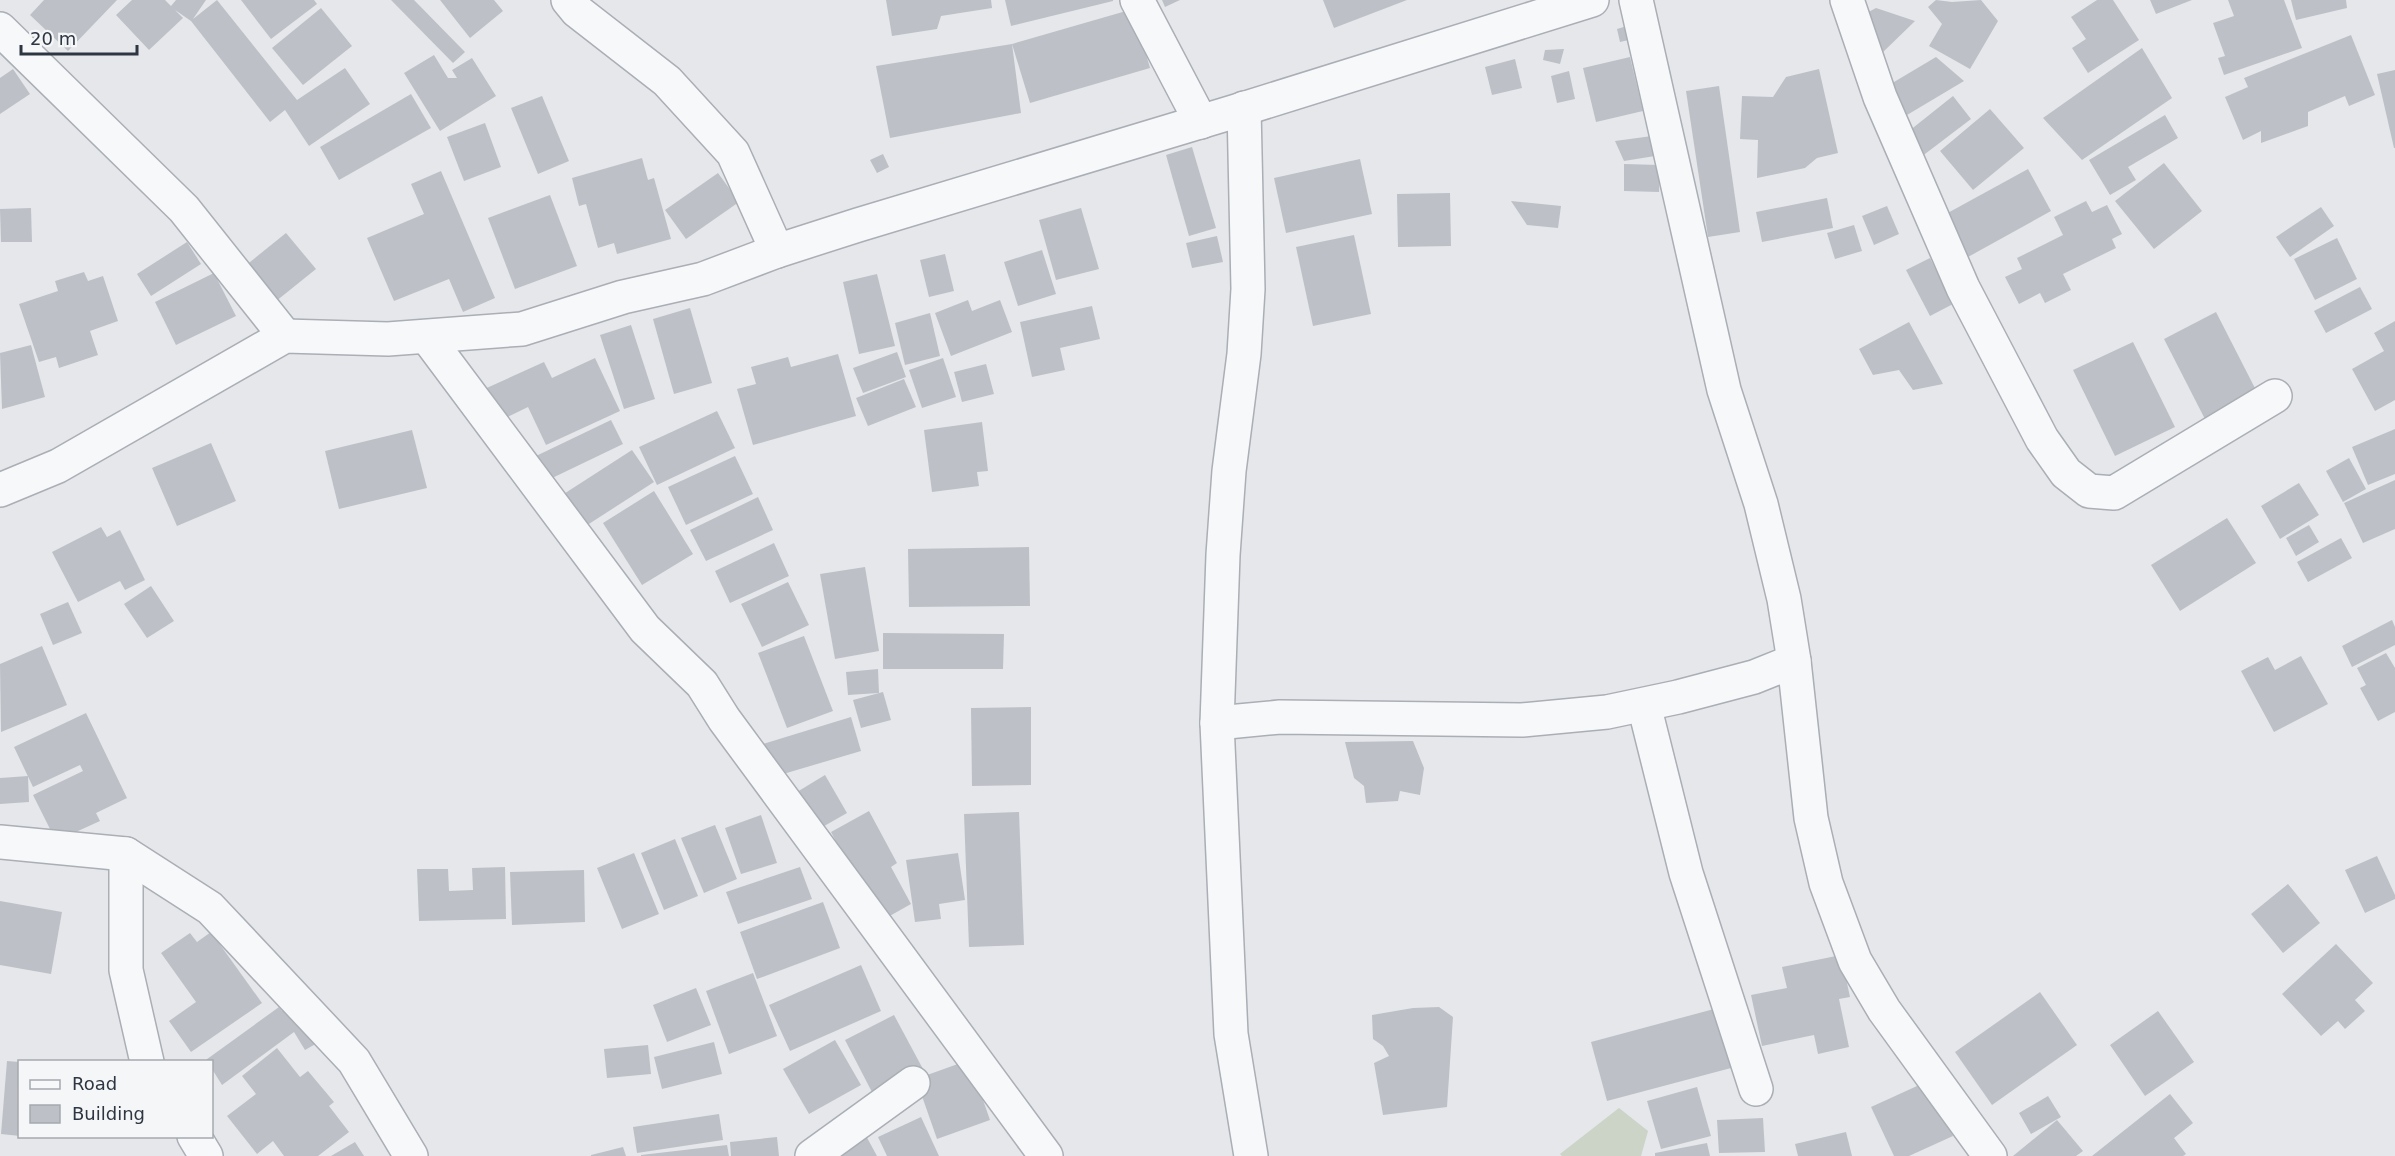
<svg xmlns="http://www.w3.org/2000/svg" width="2395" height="1156" font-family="'DejaVu Sans',sans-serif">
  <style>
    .green { fill: #cbd4c7 }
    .building { fill: #bdc1c7 }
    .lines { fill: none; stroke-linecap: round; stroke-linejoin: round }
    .minor-casing { stroke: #aaaeb5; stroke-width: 36 }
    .minor { stroke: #f7f8fa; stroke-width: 33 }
  </style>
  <rect width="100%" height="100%" fill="#e5e7eb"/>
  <path class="green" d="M1619 1108 1648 1131 1641 1156H1562L1560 1154Z"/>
  <g class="building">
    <path d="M44 0H117L68 51 30 15Z"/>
    <path d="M132 0H165L171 6 176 0H206L193 19 217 0 297 100 345 68 370 104 309 146 285 110 270 122 191 21 175 10 183 18 149 50 116 15Z"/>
    <path d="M241 0H314L317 4 271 39Z"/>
    <path d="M391 0H414L465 52 453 63Z"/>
    <path d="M440 0H494L503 11 470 38Z"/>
    <path d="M886 0H991L992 8 941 16 937 29 892 36Z"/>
    <path d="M1005 0H1113V1L1011 26Z"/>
    <path d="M1162 0H1180L1165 7Z"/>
    <path d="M1323 0H1407L1334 28Z"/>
    <path d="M1936 0 1952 2 1981 0 1998 21 1970 69 1929 46 1942 24 1928 7Z"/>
    <path d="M2097 0H2113L2139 40 2088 73 2072 48 2086 39 2071 17Z"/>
    <path d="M2150 0H2192L2156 14Z"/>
    <path d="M2228 0H2284L2302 48 2224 75 2218 58 2225 56 2213 23 2234 16Z"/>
    <path d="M2291 0H2346L2347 8 2296 20Z"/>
    <path d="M321 8 352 46 303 85 272 48Z"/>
    <path d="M1876 8 1915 21 1880 55 1861 16Z"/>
    <path d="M1133 9 1150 68 1030 103 1012 44 1021 113 890 138 876 66 1012 44Z"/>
    <path d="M1634 24 1637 38 1620 42 1617 29Z"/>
    <path d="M2351 35 2375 95 2349 106 2345 96 2308 112V126L2261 143V131L2243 140 2225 97 2248 87 2244 78Z"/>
    <path d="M2142 48 2172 98 2082 160 2043 118Z"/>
    <path d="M1564 49 1560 64 1543 60 1545 50Z"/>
    <path d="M434 55 448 78H457L452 70 472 58 496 96 440 131 404 73Z"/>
    <path d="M1630 57 1643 111 1596 122 1583 68Z"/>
    <path d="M1936 57 1964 81 1907 115 1889 85Z"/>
    <path d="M1515 59 1522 88 1492 95 1485 67Z"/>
    <path d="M13 69 30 94 0 114V78Z"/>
    <path d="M1819 69 1838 153 1817 158 1805 168 1757 178 1758 140 1740 139 1742 96 1773 97 1786 77Z"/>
    <path d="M2395 70V148H2394L2377 74Z"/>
    <path d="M1569 71 1575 99 1557 103 1551 76Z"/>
    <path d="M1719 86 1740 232 1708 237 1686 91Z"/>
    <path d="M411 94 431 128 339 180 320 147Z"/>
    <path d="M542 96 569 161 538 174 511 108Z"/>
    <path d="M1953 96 1971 119 1921 157 1904 135Z"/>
    <path d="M1990 109 2024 148 1973 190 1940 151Z"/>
    <path d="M2165 115 2178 138 2128 167 2136 180 2110 195 2089 160Z"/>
    <path d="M485 123 501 167 464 181 447 137Z"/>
    <path d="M1652 136 1655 156 1624 161 1615 141Z"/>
    <path d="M1192 147 1216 228 1189 236 1166 155Z"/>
    <path d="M883 154 889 167 877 173 870 160Z"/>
    <path d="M642 158 648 180 654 178 671 239 617 254 614 243 598 248 586 204 579 206 572 178Z"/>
    <path d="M1360 159 1372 214 1286 233 1274 178Z"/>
    <path d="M2164 163 2202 211 2154 249 2115 201Z"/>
    <path d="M1624 164 1660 165 1659 192 1624 191Z"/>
    <path d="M2028 169 2051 211 1968 257 1944 215Z"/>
    <path d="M441 171 495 298 463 312 449 279 394 301 367 238 424 214 411 184Z"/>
    <path d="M718 173 739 202 686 239 665 210Z"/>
    <path d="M1450 193 1451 246 1398 247 1397 194Z"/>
    <path d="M550 195 577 266 515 289 488 218Z"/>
    <path d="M1827 198 1833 228 1762 242 1756 212Z"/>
    <path d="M1511 201 1561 206 1558 228 1527 225Z"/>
    <path d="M2086 201 2092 212 2107 205 2122 234 2112 239 2116 248 2063 274 2071 290 2045 303 2040 293 2019 304 2005 277 2022 269 2017 258 2063 235 2054 217Z"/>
    <path d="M1887 206 1899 234 1874 245 1862 216Z"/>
    <path d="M2321 207 2334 226 2290 257 2276 237Z"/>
    <path d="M31 208 32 242H1L0 209Z"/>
    <path d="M1081 208 1099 269 1056 280 1039 220Z"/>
    <path d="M1854 225 1862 251 1835 259 1827 233Z"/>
    <path d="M286 233 316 269 270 306 240 270Z"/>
    <path d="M1354 235 1371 314 1313 326 1296 247Z"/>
    <path d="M1217 236 1223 262 1192 268 1186 243Z"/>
    <path d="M2337 238 2357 279 2315 300 2294 259Z"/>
    <path d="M187 242 201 264 151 296 137 274Z"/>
    <path d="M1042 250 1056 294 1018 306 1004 262Z"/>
    <path d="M945 254 954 291 929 297 920 260Z"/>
    <path d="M1930 258 1953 304 1930 316 1906 270Z"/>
    <path d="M84 272 88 281 103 276 118 321 90 331 98 355 59 368 56 357 39 362 19 304 58 291 55 281Z"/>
    <path d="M214 273 236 316 176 345 155 302Z"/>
    <path d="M877 274 895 346 859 354 843 282Z"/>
    <path d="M2360 287 2372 309 2326 333 2314 311Z"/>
    <path d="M968 300 972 311 1000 300 1012 332 951 356 935 313Z"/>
    <path d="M1092 306 1100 339 1060 348 1065 370 1032 377 1020 322Z"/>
    <path d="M690 308 712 383 674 394 653 319Z"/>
    <path d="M2216 312 2260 398 2208 425 2164 339Z"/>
    <path d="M930 313 940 356 905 365 895 323Z"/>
    <path d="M2395 321V400L2375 411 2352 369 2384 351 2374 333Z"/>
    <path d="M1909 322 1943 384 1913 390 1899 370 1873 375 1859 349Z"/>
    <path d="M631 325 655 399 624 409 600 335Z"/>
    <path d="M2133 342 2175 427 2115 456 2073 370Z"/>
    <path d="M31 345 45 397 2 409 0 353Z"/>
    <path d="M897 352 906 377 863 393 853 368Z"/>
    <path d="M838 354 856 416 753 445 737 389 756 384 751 367 788 357 791 367Z"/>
    <path d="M595 358 620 411 546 445 528 407 495 423 480 391 544 362 552 378Z"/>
    <path d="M943 358 956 397 922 408 909 370Z"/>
    <path d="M986 364 994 394 962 402 954 372Z"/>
    <path d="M904 379 916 407 868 426 856 398Z"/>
    <path d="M717 411 735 448 657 485 639 447Z"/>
    <path d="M611 420 623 444 548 480 536 456Z"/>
    <path d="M982 422 988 471 977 472 979 486 932 492 924 430Z"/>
    <path d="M2395 429V474L2368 485 2352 447Z"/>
    <path d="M412 430 427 488 339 509 325 451Z"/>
    <path d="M211 443 236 501 177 526 152 468Z"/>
    <path d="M632 450 654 482 578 531 556 499Z"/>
    <path d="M735 456 753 494 686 525 668 487Z"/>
    <path d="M2349 458 2366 489 2343 502 2326 471Z"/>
    <path d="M2395 480V529L2363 543 2344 503Z"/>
    <path d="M2299 483 2319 515 2280 539 2261 506Z"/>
    <path d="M654 491 693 554 642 585 603 523Z"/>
    <path d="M758 497 773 530 706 561 690 530Z"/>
    <path d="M2227 518 2256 563 2180 611 2151 565Z"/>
    <path d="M2309 525 2319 542 2296 556 2286 538Z"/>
    <path d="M101 527 107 537 120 530 145 580 125 590 120 581 78 602 52 552Z"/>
    <path d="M2341 538 2352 558 2308 582 2297 562Z"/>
    <path d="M774 543 789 576 730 603 715 571Z"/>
    <path d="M1029 547 1030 606 909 607 908 549Z"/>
    <path d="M865 567 879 651 835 659 820 574Z"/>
    <path d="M788 582 809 625 762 647 741 604Z"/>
    <path d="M151 586 174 621 147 638 124 604Z"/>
    <path d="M68 602 82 633 53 645 40 614Z"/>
    <path d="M2392 620 2395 627V645L2352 667 2342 646Z"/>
    <path d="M883 633 1004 634 1003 669H883Z"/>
    <path d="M804 636 833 711 787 728 758 653Z"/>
    <path d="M42 646 67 705 1 732 0 664Z"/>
    <path d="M2386 653 2395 668V712L2378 721 2360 688 2366 685 2357 668Z"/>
    <path d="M2301 656 2328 704 2274 732 2241 671 2268 657 2275 670Z"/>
    <path d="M878 669 879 693 848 695 846 672Z"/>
    <path d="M883 692 891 720 861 728 853 700Z"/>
    <path d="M1031 707V785L972 786 971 708Z"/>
    <path d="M86 713 127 798 96 813 100 821 56 841 33 795 83 771 80 765 33 787 14 747Z"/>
    <path d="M851 717 861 751 773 777 763 744Z"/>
    <path d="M1413 741 1424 768 1420 795 1400 791 1398 801 1366 803 1364 786 1354 778 1345 742Z"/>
    <path d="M825 775 847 813 819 829 797 792Z"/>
    <path d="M28 776 29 802 0 804V778Z"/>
    <path d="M869 811 897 863 891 867 911 904 879 922 831 832Z"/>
    <path d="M1019 812 1024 945 969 947 964 814Z"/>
    <path d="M761 815 777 863 741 874 725 828Z"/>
    <path d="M715 825 737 879 704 893 681 838Z"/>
    <path d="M675 839 698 896 664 910 641 853Z"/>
    <path d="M634 853 659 914 622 929 597 868Z"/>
    <path d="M958 853 965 900 939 904 941 919 915 922 906 860Z"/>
    <path d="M2377 856 2395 895V899L2365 913 2345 870Z"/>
    <path d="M505 867 506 919 419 921 417 869H448L449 891 473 890 472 868Z"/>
    <path d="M800 867 812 899 738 924 726 892Z"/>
    <path d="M584 870 585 922 512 925 510 872Z"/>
    <path d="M2288 884 2320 923 2283 953 2251 914Z"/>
    <path d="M0 901 62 912 51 974 0 965Z"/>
    <path d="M823 902 840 948 757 979 740 932Z"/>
    <path d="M211 932 262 1003 191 1052 169 1021 196 1002 161 953 190 933 197 942Z"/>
    <path d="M2336 944 2373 983 2355 1000 2365 1011 2345 1029 2338 1021 2321 1036 2282 994Z"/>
    <path d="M1841 955 1850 997 1839 999 1849 1047 1818 1054 1814 1035 1762 1046 1751 995 1787 988 1782 967Z"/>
    <path d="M861 965 881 1011 790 1051 769 1005Z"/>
    <path d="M753 973 777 1036 729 1054 706 991Z"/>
    <path d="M696 988 711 1025 667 1042 653 1005Z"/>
    <path d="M2040 992 2077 1045 1992 1105 1955 1052Z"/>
    <path d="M302 999 326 1038 305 1050 294 1032 222 1085 212 1069V1062H203L279 1007 282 1011Z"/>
    <path d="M1439 1007 1453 1017 1447 1107 1383 1115 1374 1063 1389 1056 1383 1046 1373 1039 1372 1015 1413 1008Z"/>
    <path d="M1714 1009 1731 1068 1607 1101 1591 1042Z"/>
    <path d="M2158 1011 2194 1062 2145 1096 2110 1045Z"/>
    <path d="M894 1015 923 1069 873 1094 845 1040Z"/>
    <path d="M835 1040 861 1085 809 1114 783 1069Z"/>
    <path d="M714 1042 722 1074 662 1089 654 1057Z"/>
    <path d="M648 1045 651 1074 607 1078 604 1049Z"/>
    <path d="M277 1048 300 1077 308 1071 334 1102 329 1106 349 1132 318 1156H284L273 1141 257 1154 227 1116 256 1094 242 1076Z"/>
    <path d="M969 1060 990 1120 937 1139 916 1079Z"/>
    <path d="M7 1061 20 1062V1136L1 1134Z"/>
    <path d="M1928 1081 1953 1136 1909 1156H1894L1871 1107Z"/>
    <path d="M1697 1087 1711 1136 1661 1149 1647 1101Z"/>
    <path d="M2170 1094 2193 1123 2174 1138 2186 1154 2183 1156H2092Z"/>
    <path d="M2048 1096 2061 1117 2031 1134 2019 1113Z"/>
    <path d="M719 1114 723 1140 637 1153 633 1127Z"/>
    <path d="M921 1117 939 1156H887L878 1137Z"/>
    <path d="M1763 1118 1765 1152 1719 1153 1717 1120Z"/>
    <path d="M2057 1120 2083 1151 2076 1156H2013Z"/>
    <path d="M1846 1132 1852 1156H1798L1795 1144Z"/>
    <path d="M865 1134 877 1156H822Z"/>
    <path d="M777 1137 779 1156H731L730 1142Z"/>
    <path d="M355 1142 364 1156H331Z"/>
    <path d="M1707 1143 1710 1156H1655V1153Z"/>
    <path d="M727 1145 729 1156H641V1155Z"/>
    <path d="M623 1147 626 1156H591V1155Z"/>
  </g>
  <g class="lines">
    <defs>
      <g id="minor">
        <path d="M568 0 577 11 667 81 733 153 777 251"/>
        <path d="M1137 0 1201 122"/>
        <path d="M1636 0 1724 390 1761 504 1784 599 1794 661 1811 818 1826 883 1855 961 1884 1010 1990 1156"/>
        <path d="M1847 0 1880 97 1963 288 2042 439 2066 473 2089 491 2114 493 2275 396"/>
        <path d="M0 29 184 209 285 336"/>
        <path d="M1244 108 1248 289 1244 354 1229 471 1223 555 1217 723 1231 1034 1251 1156"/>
        <path d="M427 337 645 629 702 684 724 719 1046 1156"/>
        <path d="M0 490 58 466 285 336 388 339 522 329 623 297 703 279 777 251 858 225 1233 112 1592 0"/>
        <path d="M1644 705 1686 873 1756 1089"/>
        <path d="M1217 723 1280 717 1522 720 1607 712 1678 697 1754 677 1794 661"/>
        <path d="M0 842 126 854 210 908 354 1061 411 1156"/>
        <path d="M126 854V970L147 1062"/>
        <path d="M194 1136 206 1156"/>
        <path d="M812 1156 913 1083"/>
      </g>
    </defs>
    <use href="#minor" class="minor-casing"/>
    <use href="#minor" class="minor"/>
  </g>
  <rect x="18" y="1060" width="195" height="78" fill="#f5f6f8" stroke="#a5a9af" stroke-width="1.5"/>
  <rect x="30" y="1080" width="30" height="9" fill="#f7f8fa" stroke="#a5a9af" stroke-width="1.5"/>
  <text x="72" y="1090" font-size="18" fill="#2e3642">Road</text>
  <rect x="30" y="1105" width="30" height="18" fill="#bdc1c7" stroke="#a5a9af" stroke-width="1.5"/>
  <text x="72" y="1120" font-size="18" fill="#2e3642">Building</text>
  <path d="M21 45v9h116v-9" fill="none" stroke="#2e3642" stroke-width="3"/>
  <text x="30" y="45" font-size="18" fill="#2e3642" stroke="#f5f6f8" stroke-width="4.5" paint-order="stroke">20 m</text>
</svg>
